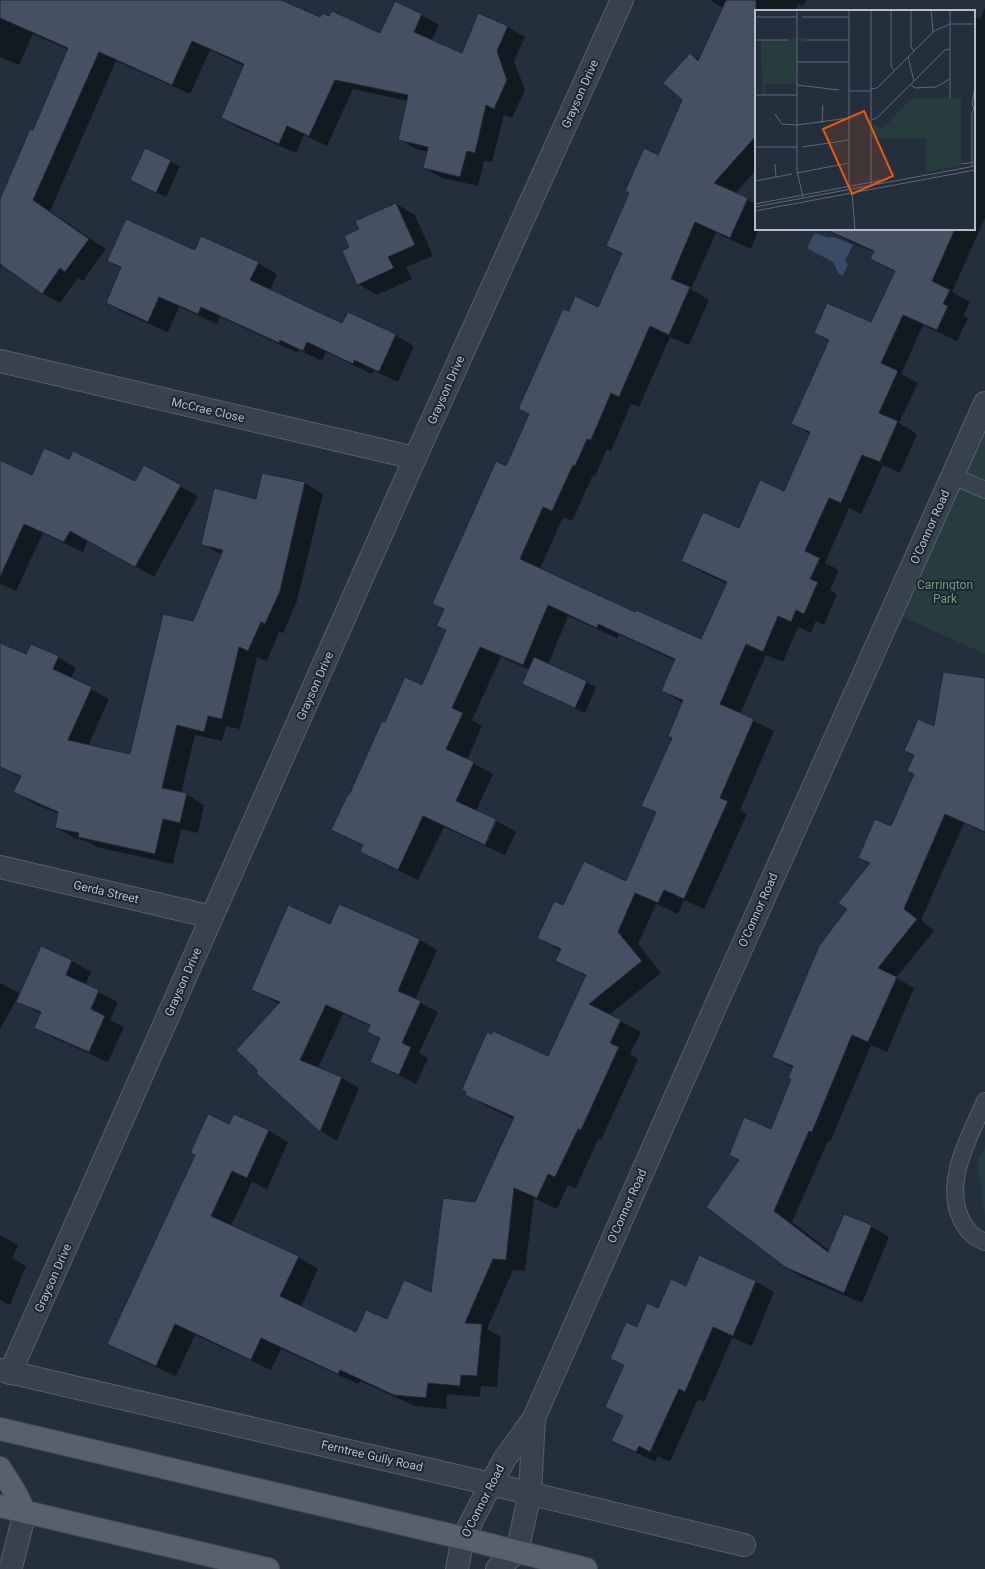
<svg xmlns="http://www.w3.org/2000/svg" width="985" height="1569" font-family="Roboto,sans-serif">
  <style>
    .green { fill: #263c3f }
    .water { fill: #394c67 }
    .shadow { fill: #0007 }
    .building { fill: #455162; stroke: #1f2835 }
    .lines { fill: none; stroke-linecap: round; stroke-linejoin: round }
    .lane-casing { stroke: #565f6c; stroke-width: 18 }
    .street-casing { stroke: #565f6c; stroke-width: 24 }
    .primary-casing { stroke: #414a57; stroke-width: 24 }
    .lane { stroke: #38414e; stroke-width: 16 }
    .street { stroke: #38414e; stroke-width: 22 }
    .primary { stroke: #56606e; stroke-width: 22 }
    .labels { text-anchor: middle; stroke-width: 4; stroke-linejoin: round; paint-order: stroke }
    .street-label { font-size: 12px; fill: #b4bcc9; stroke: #1d2633 }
    .park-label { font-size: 12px; fill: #6b9a76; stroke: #1d2633 }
    .inset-road { fill: none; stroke: #5e6776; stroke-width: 1 }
    .view { fill: #e8590c; fill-opacity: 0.15; stroke: #e8590c; stroke-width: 2 }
    .inset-edge { fill: none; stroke: #b4bcc9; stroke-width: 2 }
  </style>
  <rect width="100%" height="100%" fill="#242f3e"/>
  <g class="green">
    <path d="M985 403V654L892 612Z"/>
    <path d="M985 1146V1217L977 1163Z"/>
  </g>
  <path class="water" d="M814 234H818L828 238 834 237 853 245 845 261 848 264 843 276 839 274 833 262 807 248Z"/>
  <g class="shadow">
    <path d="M0 0H264L320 19 381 34 421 15 439 25 431 41 462 54 507 27 525 37 514 61 525 90 512 118 504 115 492 162 484 161 478 186 442 178 424 168 428 152 416 149 399 139 408 101 353 89 327 146 304 135 296 153 239 128 222 118 244 66 210 50 190 94 116 61 50 211 106 249 83 281 78 278 60 303 42 293 2 265 0 268V201L33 132 69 50 33 34 19 65 0 57Z"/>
    <path d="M710 0H807L803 6 798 4 795 11H756V170L735 194 756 204V229H759L751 249 716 233 691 289 709 300 689 345 670 337 639 407 631 404 611 451 607 449 595 476 593 475 572 521 563 517 540 569 635 613 701 641 727 584 702 572 682 561 739 530 784 492 810 434 793 423 829 341 815 333 872 324 895 272 872 259 874 252 850 242 830 230 831 229H974V16L980 19 985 8V218L952 292 970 302 963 316 968 318 957 341 923 325 901 374 918 383 899 423 917 434 900 473 883 465 861 514 849 508 825 563 839 570 830 590 837 594 824 625 816 621 811 633 798 627 783 662 766 655 740 714 774 731 740 810 747 814 704 909 684 900 678 914 656 904 638 944 661 973 609 1015 641 1032 630 1054 638 1059 601 1140 598 1139 576 1188 568 1185 557 1209 534 1198 525 1271 513 1270 487 1329 501 1337 497 1387 481 1386 480 1397 447 1394 446 1409 415 1406 360 1381 358 1384 281 1349 271 1370 195 1335 176 1376 129 1355 109 1343 230 1125 268 1130 288 1142 267 1189 252 1182 231 1226 298 1257 318 1269 301 1307 356 1334 387 1320 432 1293 514 1119 486 1106 466 1094 549 1057 586 976 557 960 561 951 538 938 563 906 626 882 656 813 643 805 673 738 683 703 662 691 675 661 619 634 617 638 568 616 548 665 596 687 585 713 533 689 530 670 501 657 472 720 482 726 467 760 493 774 476 811 496 820H495L483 845 444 827 418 880 382 863 362 851 364 846 333 830 385 723 422 686 447 631 438 626 444 610 433 603 507 467 530 415 519 409 570 313 599 308 623 255 607 246 659 156 683 100 690 55 700 60 723 8Z"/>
    <path d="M145 149 180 166 166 197 131 180Z"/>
    <path d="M396 204 415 215 433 256 406 267 412 279 377 295 358 284 350 248 360 229Z"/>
    <path d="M195 251 258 263 277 274 270 290 343 325 395 335 414 346 398 382 374 371 372 374 326 352 322 361 299 350 298 353 220 317 217 324 179 307 168 332 126 314 107 303 122 268 108 260Z"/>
    <path d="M69 460 136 482 180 486 198 496 154 577 88 540 83 552 43 533 16 591 0 584V461L32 476Z"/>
    <path d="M304 483 323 494 297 601 283 633 279 632 267 661 257 657 240 729 226 726 222 741 195 735 181 793 186 794 204 805 198 833 181 829 173 864 97 847 86 841 74 838 56 827 59 814 33 803 15 792 22 778 0 766V645L26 656 58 657 76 668 71 679 109 699 88 746 131 756 193 622 222 555 202 544 257 500Z"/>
    <path d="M985 679V833L964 823 921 920 934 931 896 978 914 988 887 1052 871 1045 830 1142 828 1141 792 1222 830 1251 871 1226 889 1237 862 1303 804 1278 785 1267 707 1207 772 1130 792 1079 793 1068 773 1057 871 864 859 858 891 827 915 774V756L905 751 935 728Z"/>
    <path d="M497 821 516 832 505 855 485 846Z"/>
    <path d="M339 905 420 940 437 950 415 1000 438 1012 419 1053 428 1058 416 1084 371 1061 381 1039 368 1032 370 1026 343 1014 318 1068 342 1078 359 1088 337 1141 321 1131 257 1073 260 1071 280 1004 253 989 330 925Z"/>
    <path d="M41 948 72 961 91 972 85 985 118 1002 110 1020 124 1027 108 1062 54 1038 35 1028 41 1014 17 1001 20 996 19 995 0 1029V983L21 994Z"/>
    <path d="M0 1235 18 1245 12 1258 26 1266 10 1305 0 1300Z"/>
    <path d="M756 1282 774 1292 752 1346 732 1338 704 1402 698 1399 670 1462 658 1456 655 1462 613 1441 624 1417 606 1407 625 1366 611 1358 637 1328 686 1287Z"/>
  </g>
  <g class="building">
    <path d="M0 0H281L320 17 322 13 329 16 332 11 380 33 395 1 422 14 414 32 462 53 478 13 508 26 497 51 507 80 494 109 486 105 475 153 467 151 460 177 423 168 428 147 398 140 408 95 335 80 309 136 287 126 279 144 221 118 244 64 192 41 172 85 99 52 33 200 89 239 65 272 60 268 42 294 0 264V199L30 129 33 130 68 48 0 18Z"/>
    <path d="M726 0H756V136L714 183 748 198 730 238 695 222 671 279 690 287 669 335 650 326 619 397 611 393 591 440 587 439 575 466 573 465 552 511 543 507 520 559 635 612 636 610 701 639 727 582 681 561 703 512 739 528 760 480 784 491 810 432 791 424 829 340 814 333 827 303 871 322 895 271 870 259 874 251 825 229H955L932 281 950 290 943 304 948 306 937 330 903 315 881 363 898 371 879 413 898 421 880 462 862 455 841 503 829 498 805 551 820 558 810 579 818 582 804 614 796 610 791 622 778 616 763 652 746 644 720 704 754 719 720 798 728 801 684 899 664 890 658 903 635 893 618 932 642 961 589 1004 621 1020 610 1043 619 1047 581 1130 578 1129 555 1177 548 1174 537 1198 514 1188 506 1260 493 1259 465 1323 482 1324 477 1376 461 1375 460 1386 428 1383 426 1398 394 1395 340 1370 338 1374 261 1338 251 1360 175 1324 156 1366 107 1344 195 1155 190 1153 208 1114 229 1124 234 1114 269 1130 247 1178 232 1171 211 1216 299 1256 280 1296 356 1332 366 1310 387 1319 404 1280 431 1292 443 1198 475 1202 514 1117 465 1095 466 1092 462 1089 487 1032 492 1034 493 1031 548 1056 586 975 555 961 561 949 537 938 554 901 563 905 584 861 626 881 656 812 641 806 672 738 668 736 683 700 661 691 675 659 598 624 597 628 548 605 523 665 480 647 452 708 463 713 446 749 474 762 456 801 496 819 485 845 423 816 398 870 360 852 363 845 331 830 348 794 349 795 382 721 385 722 405 677 422 685 446 630 436 626 444 609 432 604 496 461 506 466 529 414 518 409 563 309 569 311 575 296 598 307 622 253 606 246 629 193 625 191 644 148 658 155 682 100 663 83 690 53 698 61Z"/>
    <path d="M145 148 171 160 156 193 130 180Z"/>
    <path d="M396 203 415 245 388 257 394 268 357 285 342 251 349 247 344 236 359 229 355 221Z"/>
    <path d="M126 219 195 250 201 236 259 262 250 280 342 323 348 312 396 334 379 372 354 360 353 364 307 342 303 351 280 340 279 343 201 307 198 314 159 297 148 322 106 303 121 267 107 261Z"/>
    <path d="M44 448 69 459 73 451 135 481 144 465 181 485 135 567 70 531 64 542 24 524 0 577V460L32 475Z"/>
    <path d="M262 473 305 482 280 591 265 624 261 622 248 651 239 647 222 719 208 716 204 732 177 725 162 788 187 793 180 823 163 819 155 854 78 837 79 833 55 828 58 812 13 792 21 776 0 767V643L26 654 31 644 59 656 53 669 92 687 68 740 130 754 163 614 193 621 223 550 201 545 214 488 256 499Z"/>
    <path d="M534 657 587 681 575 708 522 684Z"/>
    <path d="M943 672 985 678V832L945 814 904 909 917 919 878 968 897 977 868 1042 852 1035 812 1132 809 1131 774 1211 828 1252 844 1214 872 1225 844 1293 785 1267 706 1207 739 1160 729 1155 744 1117 771 1129 791 1079 788 1078 793 1066 772 1057 819 946 847 909 838 903 870 863 858 858 875 819 891 826 914 774 907 771 914 755 904 751 918 719 934 726Z"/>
    <path d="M339 904 420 939 398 991 421 1001 402 1043 411 1047 399 1075 370 1062 380 1038 367 1032 370 1025 326 1005 300 1060 342 1077 320 1132 256 1073 258 1071 236 1050 280 1002 251 990 288 905 330 924Z"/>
    <path d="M41 946 72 960 66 975 99 990 91 1009 105 1016 89 1052 34 1028 41 1012 16 1002Z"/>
    <path d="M699 1255 756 1281 733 1336 713 1327 685 1392 679 1389 650 1452 639 1446 636 1452 611 1441 623 1416 605 1407 624 1365 610 1359 626 1322 637 1327 647 1303 658 1308 671 1279 686 1286Z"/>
  </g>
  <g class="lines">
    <defs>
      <g id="lane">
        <path d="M953 476 985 490"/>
        <path d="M985 1101C970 1137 943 1180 961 1219 967 1231 973 1237 985 1242"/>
      </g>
      <g id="street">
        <path d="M0 361 415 458"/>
        <path d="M0 867 212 917"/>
        <path d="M0 1370 491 1484 744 1545"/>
        <path d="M10 1373 415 458 622 0"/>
        <path d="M9 1569 12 1563 25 1512"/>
        <path d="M457 1569 463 1538 491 1484 504 1460 534 1418 720 996 985 403"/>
        <path d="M497 1569 517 1552 530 1493 534 1418"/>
      </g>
      <g id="primary">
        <path d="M0 1429 463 1538 586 1569"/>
        <path d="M0 1468 15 1492 25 1512"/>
        <path d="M0 1506 268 1569"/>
      </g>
    </defs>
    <use href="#lane" class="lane-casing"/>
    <use href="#street" class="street-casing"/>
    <use href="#primary" class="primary-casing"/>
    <use href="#lane" class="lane"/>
    <use href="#street" class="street"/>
    <use href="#primary" class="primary"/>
  </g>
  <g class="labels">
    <g class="street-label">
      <text transform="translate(580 94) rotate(-66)" y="4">Grayson Drive</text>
      <text transform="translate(446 390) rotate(-66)" y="4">Grayson Drive</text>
      <text transform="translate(208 410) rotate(13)" y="4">McCrae Close</text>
      <text transform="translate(930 527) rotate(-66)" y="4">O'Connor Road</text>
      <text transform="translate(315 686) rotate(-66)" y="4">Grayson Drive</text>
      <text transform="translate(106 892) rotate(13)" y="4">Gerda Street</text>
      <text transform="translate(758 910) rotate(-66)" y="4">O'Connor Road</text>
      <text transform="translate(183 982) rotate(-66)" y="4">Grayson Drive</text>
      <text transform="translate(627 1206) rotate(-66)" y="4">O'Connor Road</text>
      <text transform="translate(53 1278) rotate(-66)" y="4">Grayson Drive</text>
      <text transform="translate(372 1456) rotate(13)" y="4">Ferntree Gully Road</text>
      <text transform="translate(483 1501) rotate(-63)" y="4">O'Connor Road</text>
    </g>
    <g class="park-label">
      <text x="945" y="589">Carrington<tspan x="945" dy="14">Park</tspan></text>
    </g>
  </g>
  <g transform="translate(755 10)">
    <rect width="220" height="220" fill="#242f3e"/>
    <path d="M51 28V32L42 31V52L40 53 42 74H11L10 85H7L6 30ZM157 88H206V153L204 156 171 162V128H116V114L128 118Z" fill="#263c3f"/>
    <path class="inset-road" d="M42 0V161L48 187M136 0V56L139 60M156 0V37L159 41M176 0 178 22M220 0V14M0 7H42M47 7H94M0 30H33M51 30H94M153 47 159 71M42 52H94M42 75 84 80M156 75 160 78 181 77 195 69M116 79 122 78 179 21 195 14H220M94 81H117M0 85H42M195 88V0M219 99 217 94 220 76V24M20 104 27 114 42 115M116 110 122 108 190 40 195 39M67 113 68 95M42 115 94 108M0 137H42M47 137 94 130M20 154 21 167M206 154 220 152M217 157V103L219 99M42 163 94 153M0 171 37 164M116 175V0M94 176V0M97 182 100 220M0 194 128 170M0 197 220 156M0 201 220 160"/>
    <path class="view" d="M109 101 138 166 97 184 68 119Z"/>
    <rect width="220" height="220" class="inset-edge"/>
  </g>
</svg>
